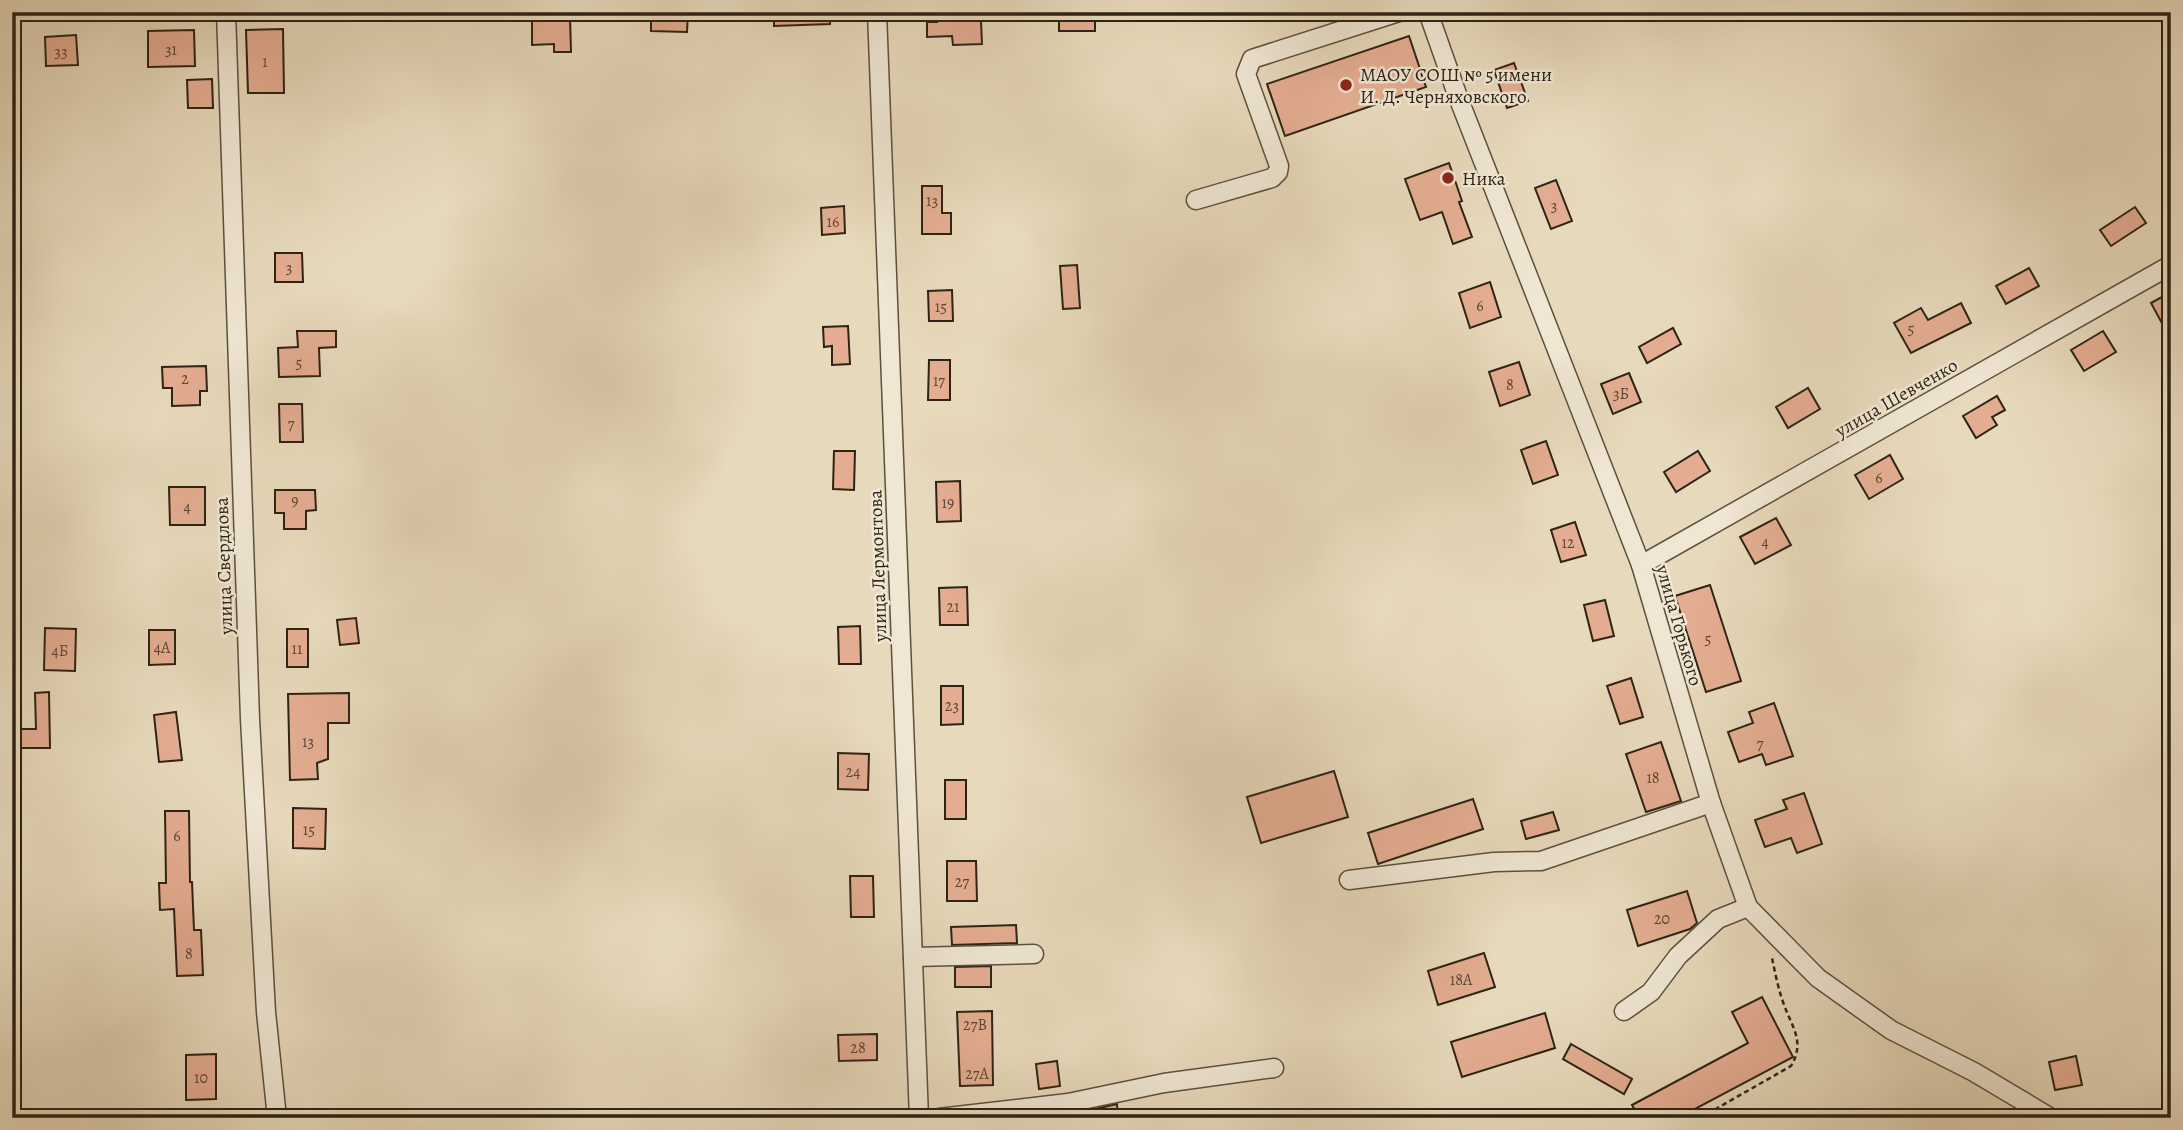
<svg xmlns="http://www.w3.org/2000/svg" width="2183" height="1130" font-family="Alegreya,serif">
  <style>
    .building { fill: #e4ad91; stroke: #2d2316; stroke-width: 2 }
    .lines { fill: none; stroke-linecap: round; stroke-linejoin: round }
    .minor-casing { stroke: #5c503f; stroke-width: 21 }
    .path { stroke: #2d2316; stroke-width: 2.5; stroke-dasharray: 5 3.5; stroke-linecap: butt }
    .minor { stroke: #efe6d3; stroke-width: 18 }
    .poi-dot { fill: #8f2418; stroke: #efe6d3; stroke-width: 2.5 }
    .labels { text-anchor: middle; stroke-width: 5; stroke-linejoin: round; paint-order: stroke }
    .number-label { font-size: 16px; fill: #5b4635 }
    .poi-label { font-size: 19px; fill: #2d2316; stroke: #efe6d3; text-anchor: start }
    .street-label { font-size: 19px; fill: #2d2316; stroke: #efe6d3 }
  </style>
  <rect width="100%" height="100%" fill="#e7d9bb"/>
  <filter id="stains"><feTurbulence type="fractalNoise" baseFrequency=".00286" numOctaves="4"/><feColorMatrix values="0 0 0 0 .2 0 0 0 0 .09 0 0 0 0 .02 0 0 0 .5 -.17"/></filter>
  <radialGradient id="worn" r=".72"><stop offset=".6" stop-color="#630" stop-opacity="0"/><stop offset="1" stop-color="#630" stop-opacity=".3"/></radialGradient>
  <g class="building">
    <path d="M651 12H688L687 32 651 31Z"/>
    <path d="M774 12H830V24L774 26Z"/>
    <path d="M937 12H971V21H981L982 44 953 45 952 36 927 37V22H937Z"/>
    <rect x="1059" y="12" width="36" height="19"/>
    <path d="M570 16 571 52H554V44L532 45V17Z"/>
    <path d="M283 29 284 93H248L246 30Z"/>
    <path d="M194 30 195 66 148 67V31Z"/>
    <path d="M76 35 78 65 46 66 45 37Z"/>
    <path d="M1409 36 1426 87 1285 136 1267 84Z"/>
    <path d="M1514 63 1528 101 1507 108 1494 70Z"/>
    <path d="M212 79 213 108H188L187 80Z"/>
    <path d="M1449 163 1462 201 1459 202 1472 237 1453 244 1442 212 1420 220 1405 179Z"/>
    <path d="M1556 180 1572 221 1551 229 1535 188Z"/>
    <path d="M922 186H942V213H951V234H922Z"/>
    <path d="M844 206 845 233 822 235 821 208Z"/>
    <path d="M2135 207 2146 223 2111 246 2100 230Z"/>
    <path d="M275 253H302L303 282H275Z"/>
    <path d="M1077 265 1080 308 1063 309 1060 266Z"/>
    <path d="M2029 268 2039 286 2006 304 1996 286Z"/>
    <path d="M1490 282 1501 317 1470 328 1459 293Z"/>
    <path d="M952 290 953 321H929L928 291Z"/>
    <path d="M2171 292V340L2151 303Z"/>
    <path d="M1961 303 1971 323 1911 353 1894 323 1921 308 1928 320Z"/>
    <path d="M848 326 850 364 832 365V346L824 347 823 327Z"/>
    <path d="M1673 328 1681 344 1647 363 1639 347Z"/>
    <path d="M297 331H336V347L319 348 320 376 279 377 278 348 298 347Z"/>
    <path d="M2103 331 2116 352 2084 371 2071 350Z"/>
    <path d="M929 360H950V400H928Z"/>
    <path d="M1519 362 1530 395 1500 406 1489 372Z"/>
    <path d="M206 366 207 391H200V405L172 406V388H163L162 367Z"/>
    <path d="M1629 373 1641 402 1613 414 1601 384Z"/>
    <path d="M1808 388 1820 409 1788 428 1776 407Z"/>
    <path d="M1997 396 2005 410 1992 417 1997 425 1976 438 1963 416Z"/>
    <path d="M279 404H302L303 442H280Z"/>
    <path d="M1546 441 1558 475 1533 484 1521 450Z"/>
    <path d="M834 451H855L854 490 833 489Z"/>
    <path d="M1698 451 1710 471 1676 492 1664 472Z"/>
    <path d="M1890 455 1903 479 1869 499 1855 475Z"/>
    <path d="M960 481 961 521 937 522 936 482Z"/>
    <path d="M169 487H205V525H170Z"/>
    <path d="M275 490H315L316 510 306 511V529H284V513H275Z"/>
    <path d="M1776 518 1791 545 1755 564 1740 537Z"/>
    <path d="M1575 522 1586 555 1561 562 1551 530Z"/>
    <path d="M1710 585 1741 681 1706 692 1675 596Z"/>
    <path d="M967 587 968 625H940L939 588Z"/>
    <path d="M1605 600 1614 636 1593 641 1584 605Z"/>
    <path d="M356 618 359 643 340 645 337 620Z"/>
    <path d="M860 626 861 664H839L838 627Z"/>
    <path d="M45 628 76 629 75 671 44 670Z"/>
    <rect x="287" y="629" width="21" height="38"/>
    <path d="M149 630H175V664L149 665Z"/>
    <path d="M1631 678 1643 717 1620 724 1607 686Z"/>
    <path d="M941 686H963V724L941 725Z"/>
    <path d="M49 692 50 748H12V729H36L35 693Z"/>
    <path d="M349 693V723H328V759L317 763 318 779 290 780 288 694Z"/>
    <path d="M1774 703 1793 756 1766 765 1762 754 1739 762 1728 732 1753 723 1749 712Z"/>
    <path d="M176 712 182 760 159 762 154 715Z"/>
    <path d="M1661 742 1681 801 1646 812 1626 754Z"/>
    <path d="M838 753 869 754 868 790 838 789Z"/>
    <path d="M1334 771 1348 817 1261 843 1247 797Z"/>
    <rect x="945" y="780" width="21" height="39"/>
    <path d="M1804 793 1822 844 1797 853 1791 838 1765 847 1755 820 1787 809 1783 800Z"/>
    <path d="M1473 799 1483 829 1378 864 1368 833Z"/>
    <path d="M293 808 326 809 325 849 293 848Z"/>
    <path d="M165 811H189L190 882H192L194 930H201L203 975 177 976 174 909 160 910 159 883H166Z"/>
    <path d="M1553 812 1559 830 1526 839 1521 821Z"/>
    <path d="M947 861H976L977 901H947Z"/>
    <path d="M850 876H873L874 917H851Z"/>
    <path d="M1687 891 1697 923 1690 929 1638 946 1627 910Z"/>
    <path d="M1016 925 1017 943 952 945 951 927Z"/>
    <path d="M1484 953 1495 987 1438 1005 1428 971Z"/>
    <path d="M991 966V987H955V967Z"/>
    <path d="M1762 997 1793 1057 1678 1118H1639L1632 1105 1748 1043 1732 1012Z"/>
    <path d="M992 1011 993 1085 960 1086 957 1012Z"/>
    <path d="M1545 1013 1555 1048 1462 1077 1451 1042Z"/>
    <path d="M877 1034V1060L839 1061 838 1035Z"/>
    <path d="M1571 1044 1632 1079 1624 1094 1563 1059Z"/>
    <path d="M216 1054V1099L186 1100V1055Z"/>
    <path d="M2076 1056 2082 1085 2055 1090 2049 1062Z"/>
    <path d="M1057 1061 1060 1086 1039 1089 1036 1064Z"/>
    <path d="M1117 1104 1118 1118H1097L1095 1109Z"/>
  </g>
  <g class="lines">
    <defs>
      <g id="minor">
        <path d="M226 12 250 719 266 1012 277 1118"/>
        <path d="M877 12 919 1118"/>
        <path d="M1428 12 1458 97 1641 565 1711 803 1748 907 1818 978 1891 1030 1974 1072 2051 1118"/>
        <path d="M1196 200 1272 178 1278 172 1279 166 1246 74 1252 59 1399 12"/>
        <path d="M1641 565 2171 265"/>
        <path d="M1349 880 1494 862 1541 861 1711 803"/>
        <path d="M913 957 1034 954"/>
        <path d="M1624 1011 1651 992 1678 956 1718 919 1748 907"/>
        <path d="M939 1118 1068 1103 1164 1083 1274 1068"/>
      </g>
    </defs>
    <use href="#minor" class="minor-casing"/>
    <path class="path" d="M1700 1118 1791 1066C1806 1041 1791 1026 1783 1002 1778 988 1775 972 1772 958"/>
    <use href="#minor" class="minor"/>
  </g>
  <g class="poi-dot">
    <circle cx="1346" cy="85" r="7"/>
    <circle cx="1448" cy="178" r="7"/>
  </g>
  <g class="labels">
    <g class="number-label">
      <text x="171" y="55">31</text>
      <text x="61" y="57">33</text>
      <text x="265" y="67">1</text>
      <text x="932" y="206">13</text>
      <text x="1554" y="211">3</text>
      <text x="833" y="227">16</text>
      <text x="289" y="273">3</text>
      <text x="1480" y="311">6</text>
      <text x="941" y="312">15</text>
      <text x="1911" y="334">5</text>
      <text x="299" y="368">5</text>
      <text x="185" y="384">2</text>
      <text x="939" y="386">17</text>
      <text x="1510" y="390">8</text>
      <text x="1621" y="399">3Б</text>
      <text x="291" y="429">7</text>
      <text x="1879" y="483">6</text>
      <text x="295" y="506">9</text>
      <text x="948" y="508">19</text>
      <text x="187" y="512">4</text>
      <text x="1765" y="547">4</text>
      <text x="1568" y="548">12</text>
      <text x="953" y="612">21</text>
      <text x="1708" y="644">5</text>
      <text x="162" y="653">4А</text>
      <text x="297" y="654">11</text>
      <text x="60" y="656">4Б</text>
      <text x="952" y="711">23</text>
      <text x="308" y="747">13</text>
      <text x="1760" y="749">7</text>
      <text x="853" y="777">24</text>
      <text x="1653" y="783">18</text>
      <text x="309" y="835">15</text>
      <text x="177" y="841">6</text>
      <text x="962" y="887">27</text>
      <text x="1662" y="924">20</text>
      <text x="189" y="959">8</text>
      <text x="1461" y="985">18А</text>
      <text x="975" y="1030">27В</text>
      <text x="858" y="1053">28</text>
      <text x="977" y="1079">27А</text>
      <text x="201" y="1083">10</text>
    </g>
    <g class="poi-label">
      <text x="1360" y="81">МАОУ СОШ № 5 имени<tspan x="1360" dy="22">И. Д. Черняховского</tspan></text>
      <text x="1462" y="185">Ника</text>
    </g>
    <g class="street-label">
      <text transform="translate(1896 397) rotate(-30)" y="7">улица Шевченко</text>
      <text transform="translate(223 566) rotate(-92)" y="7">улица Свердлова</text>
      <text transform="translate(877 566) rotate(-92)" y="7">улица Лермонтова</text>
      <text transform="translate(1680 625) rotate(74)" y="7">улица Горького</text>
    </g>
  </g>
  <rect width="2183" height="1130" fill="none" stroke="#e7d9bb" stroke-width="42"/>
  <rect x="14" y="14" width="2155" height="1102" fill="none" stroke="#2d2316" stroke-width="3.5"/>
  <rect x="21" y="21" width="2141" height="1088" fill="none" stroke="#2d2316" stroke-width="2"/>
  <rect width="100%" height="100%" filter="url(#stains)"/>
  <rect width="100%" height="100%" fill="url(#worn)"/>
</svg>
